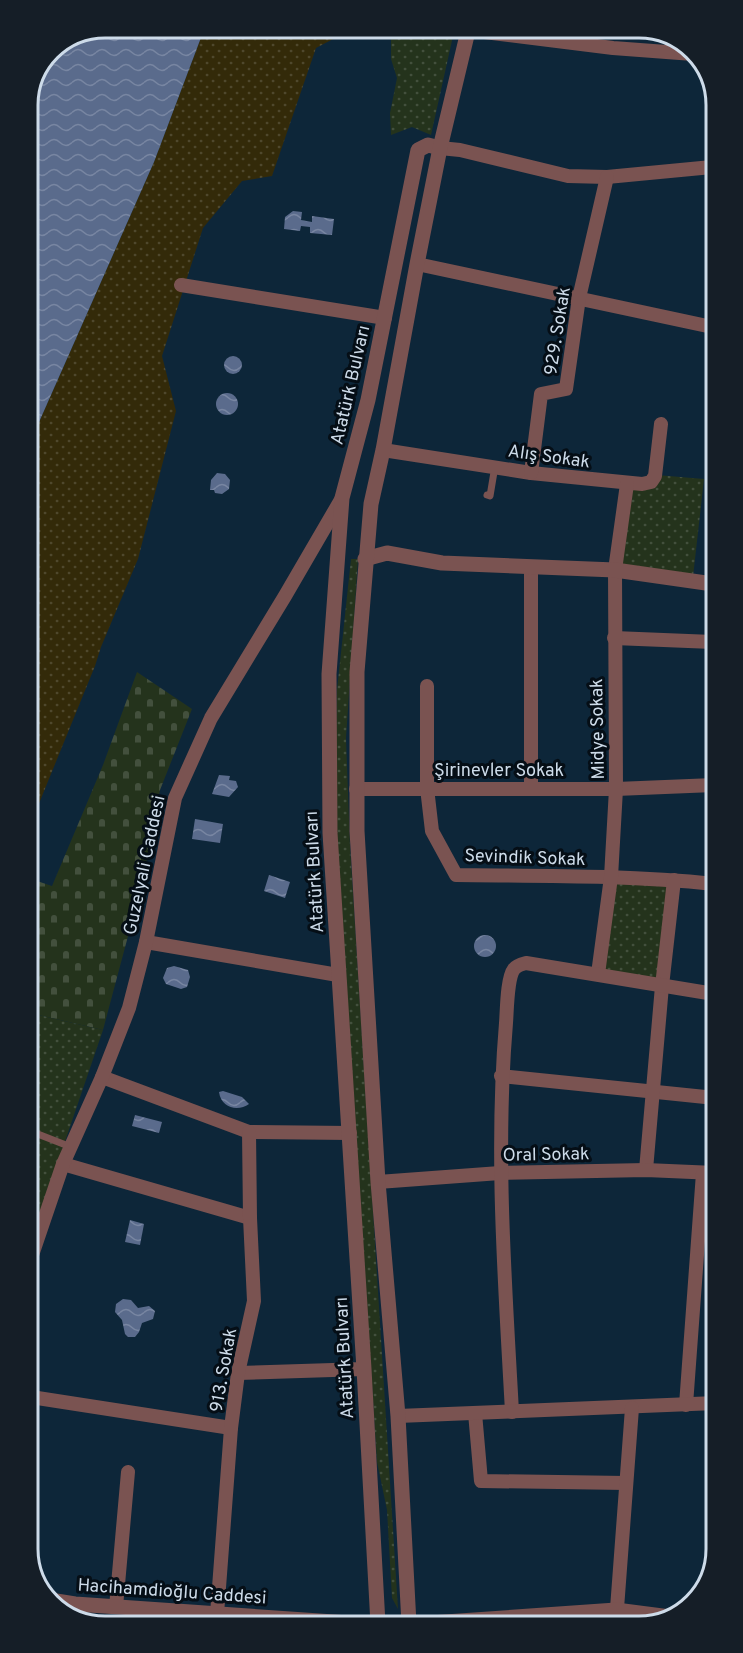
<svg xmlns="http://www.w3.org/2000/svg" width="743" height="1653" font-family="Overpass,sans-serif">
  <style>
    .sand { fill: url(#sand-dots) }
    .cemetery { fill: url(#cemetery-stones) }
    .park { fill: url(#park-dots) }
    .water { fill: url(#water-waves) }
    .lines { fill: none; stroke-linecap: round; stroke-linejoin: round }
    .service { stroke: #7a5351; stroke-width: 7 }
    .minor { stroke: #7a5351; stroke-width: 14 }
    .tertiary { stroke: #7a5351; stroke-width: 15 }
    .labels { text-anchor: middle; stroke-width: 6; stroke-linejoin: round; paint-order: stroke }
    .street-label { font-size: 18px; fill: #cddbe9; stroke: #050e16 }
    .rim { fill: none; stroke: #cddbe9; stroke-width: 3 }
  </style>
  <defs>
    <pattern id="sand-dots" width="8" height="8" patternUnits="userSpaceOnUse" patternTransform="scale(1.5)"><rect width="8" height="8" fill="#332a09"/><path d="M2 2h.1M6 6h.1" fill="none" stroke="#4f482d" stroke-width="1.8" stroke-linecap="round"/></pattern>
    <pattern id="cemetery-stones" width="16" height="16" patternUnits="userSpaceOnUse" patternTransform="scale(1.5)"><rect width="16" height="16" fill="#24331c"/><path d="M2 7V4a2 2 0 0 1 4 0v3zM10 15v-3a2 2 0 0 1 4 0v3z" fill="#43503d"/></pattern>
    <pattern id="park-dots" width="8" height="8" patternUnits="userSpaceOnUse" patternTransform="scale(1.5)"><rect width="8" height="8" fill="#24331c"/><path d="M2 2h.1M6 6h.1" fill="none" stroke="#43503d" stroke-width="1.8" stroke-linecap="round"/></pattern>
    <pattern id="water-waves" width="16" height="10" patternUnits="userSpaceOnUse" patternTransform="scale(1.5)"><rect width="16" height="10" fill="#5a6b8c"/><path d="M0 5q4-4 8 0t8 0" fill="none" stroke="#7886a2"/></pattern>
  </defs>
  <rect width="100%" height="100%" fill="#0d2639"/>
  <path class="sand" d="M205 27H356L316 48 272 176 242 181 203 228 162 356 176 411 138 559 101 647 95 666 29 828 28 447 154 162Z"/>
  <path class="cemetery" d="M137 672 192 709 160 790 143 880 103 1030 30 1013 29 892 34 880 52 886 103 765Z"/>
  <g class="park">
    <path d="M391 27H455L431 135 412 127 391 135 390 113 397 78 391 59Z"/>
    <path d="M657 475 704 479 693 577 619 567 629 486Z"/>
    <path d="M351 559H358L346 738 350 846 398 1609 392 1598 387 1510 377 1462 335 813 337 690Z"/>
    <path d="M614 881 670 883 658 982 602 972Z"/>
    <path d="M30 1013 103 1030 30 1244Z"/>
  </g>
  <g class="water">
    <path d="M104 27H205L154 162 28 447 27 100 50 49Z"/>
    <path d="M293 211 302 212 301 220 312 222V216L334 219 332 235 310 233V227L301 226 300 231 284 229 285 217Z"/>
    <circle cx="233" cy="365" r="9"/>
    <circle cx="227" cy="404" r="11"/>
    <path d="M217 473 225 474 230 480 229 489 222 494 215 493 214 490H210L211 480Z"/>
    <path d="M219 775 230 776 229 780 236 781 238 787 229 797 212 794Z"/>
    <path d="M195 819 223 824 220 843 192 839Z"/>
    <path d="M269 875 290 882 285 898 264 891Z"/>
    <circle cx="485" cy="946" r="11"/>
    <path d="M174 966 188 970 190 977 187 987 181 989 166 984 163 978 167 968Z"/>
    <path d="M223 1091 242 1097 249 1104C238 1112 221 1108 219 1092Z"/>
    <path d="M135 1115 162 1122 159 1133 132 1126Z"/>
    <path d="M130 1220 144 1224 140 1245 125 1242Z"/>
    <path d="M123 1299 131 1300 138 1308 149 1306 155 1311 153 1319 142 1323 139 1332 135 1337H128L125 1334 122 1320 115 1312 116 1304Z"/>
  </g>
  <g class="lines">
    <g class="service">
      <path d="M487 495 490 496 495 466"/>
      <path d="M30 1131 71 1147"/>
    </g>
    <g class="minor">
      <path d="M468 30 613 48 693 54"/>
      <path d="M440 148 460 150 568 176 607 177 712 167"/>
      <path d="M417 264 712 327"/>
      <path d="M181 285 385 318"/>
      <path d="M383 450 531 473 642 484 651 482 655 476 661 424"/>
      <path d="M531 473 541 394 566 389 579 298 607 177"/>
      <path d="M531 567V788"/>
      <path d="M614 638 713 642"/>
      <path d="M427 686V788L432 831 456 875C542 876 628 875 714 884"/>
      <path d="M356 789H616L714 785"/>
      <path d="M146 942 338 975"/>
      <path d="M598 974 611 877 616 789 615 570 627 484"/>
      <path d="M501 1076 715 1098"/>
      <path d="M102 1077 249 1132 350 1133"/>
      <path d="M63 1164 250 1218"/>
      <path d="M646 1170 662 986 674 880"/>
      <path d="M378 1182 500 1173 646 1170 715 1173"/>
      <path d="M30 1261 63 1164 102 1077 129 1008 146 942 175 798 211 718 285 596 342 498"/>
      <path d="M238 1373 364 1369"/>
      <path d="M31 1397 231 1428"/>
      <path d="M686 1405 703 1173"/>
      <path d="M512 1412C505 1282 495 1153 506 1023 507 1011 507 978 514 969 517 965 522 964 526 963L714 994"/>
      <path d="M475 1413 481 1481 626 1483"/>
      <path d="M398 1416 716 1403"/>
      <path d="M116 1607 128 1472"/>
      <path d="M217 1614 231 1428 238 1373 254 1301 250 1218 249 1132"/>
      <path d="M74 1616 75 1604"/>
      <path d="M616 1622 632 1408"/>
    </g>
    <g class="tertiary">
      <path d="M365 559 387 553 442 563 615 570 713 584"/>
      <path d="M50 1600 75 1604 363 1624"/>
      <path d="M378 1624 364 1369 330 833 329 674 342 498 368 400 418 150 428 145 440 148"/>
      <path d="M409 1624 398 1416 378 1182 357 831V672L371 504 383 450 417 264 440 148 469 27"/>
      <path d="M416 1624 616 1610 670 1617"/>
    </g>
  </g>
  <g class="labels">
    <g class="street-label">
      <text transform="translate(557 331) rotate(-81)" y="6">929. Sokak</text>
      <text transform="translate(350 385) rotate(-77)" y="6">Atatürk Bulvarı</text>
      <text transform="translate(549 456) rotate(8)" y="6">Alış Sokak</text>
      <text transform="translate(597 729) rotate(-91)" y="6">Midye Sokak</text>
      <text x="499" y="776">Şirinevler Sokak</text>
      <text transform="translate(525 857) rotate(2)" y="6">Sevindik Sokak</text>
      <text transform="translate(144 865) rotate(-78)" y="6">Guzelyali Caddesi</text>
      <text transform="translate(314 872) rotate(-93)" y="6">Atatürk Bulvarı</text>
      <text transform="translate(546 1154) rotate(-1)" y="6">Oral Sokak</text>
      <text transform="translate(344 1358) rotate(-93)" y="6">Atatürk Bulvarı</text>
      <text transform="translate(223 1370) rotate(-80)" y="6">913. Sokak</text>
      <text transform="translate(172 1591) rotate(4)" y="6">Hacihamdioğlu Caddesi</text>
    </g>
  </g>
  <path d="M0 0H743V1653H0ZM105 38H639A67 67 0 0 1 706 105V1549A67 67 0 0 1 639 1616H105A67 67 0 0 1 38 1549V105A67 67 0 0 1 105 38Z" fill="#151e27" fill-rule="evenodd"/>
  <path class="rim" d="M105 38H639A67 67 0 0 1 706 105V1549A67 67 0 0 1 639 1616H105A67 67 0 0 1 38 1549V105A67 67 0 0 1 105 38Z"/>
</svg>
